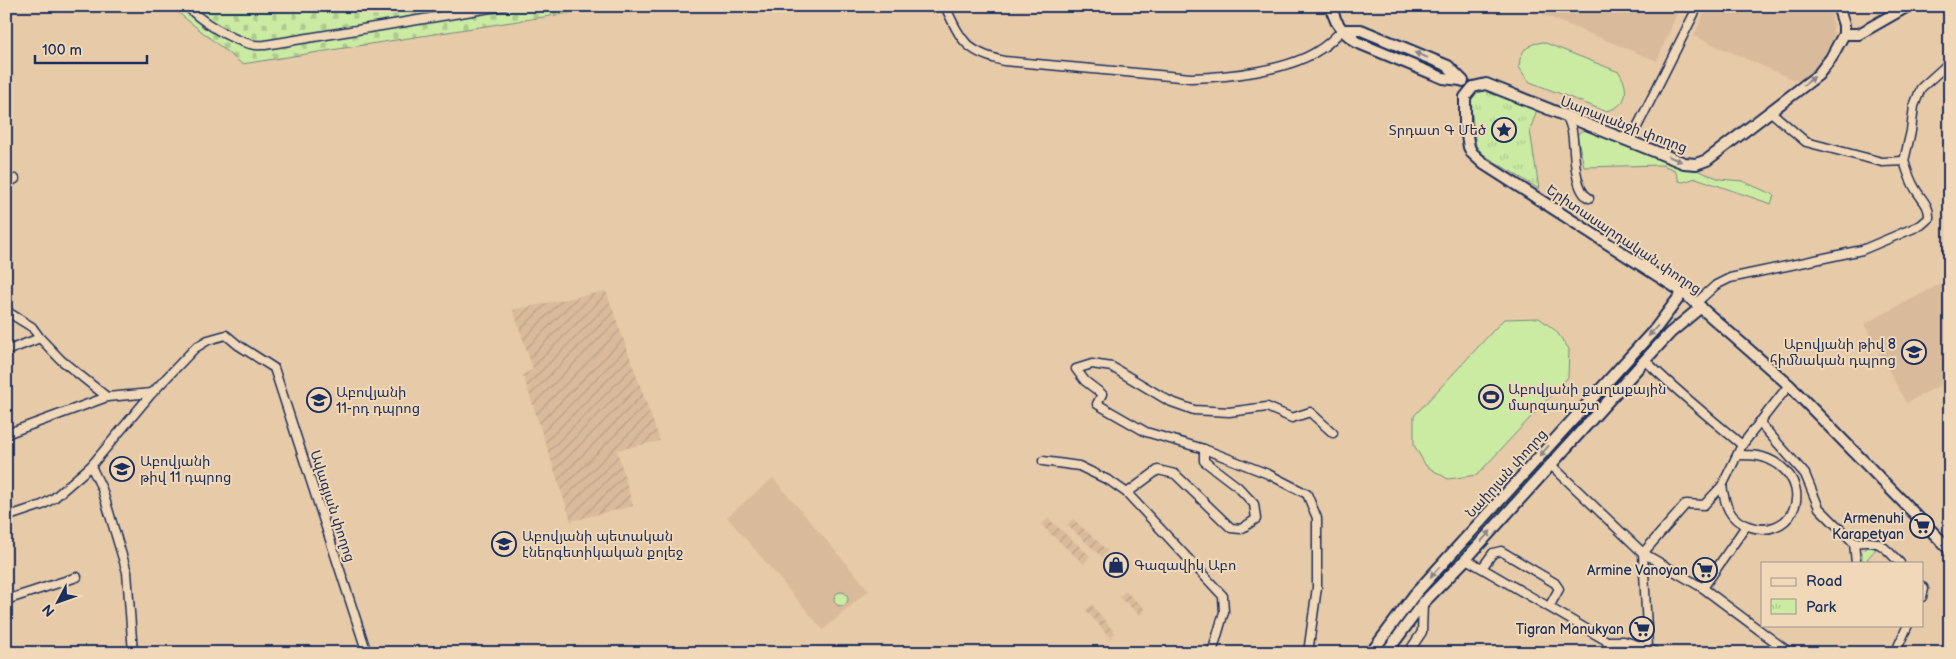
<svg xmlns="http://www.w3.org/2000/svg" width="1956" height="659" font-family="'Balsamiq Sans','Noto Sans Armenian',sans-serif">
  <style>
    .built { fill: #d9bb9b }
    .industrial { fill: url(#industrial-furrows) }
    .grass { fill: #cbeaa2; stroke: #738c80 }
    .cemetery { fill: url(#cemetery-stones); stroke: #738c80 }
    .park { fill: url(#park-tufts); stroke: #738c80 }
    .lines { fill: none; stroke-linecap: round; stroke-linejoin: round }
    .minor-casing { stroke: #1b2f5e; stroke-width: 11 }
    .tertiary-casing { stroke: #1b2f5e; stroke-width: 14 }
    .minor { stroke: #f0d8b8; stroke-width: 8 }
    .tertiary { stroke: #f0d8b8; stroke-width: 10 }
    .oneway { fill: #86848b }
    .labels { text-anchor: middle; stroke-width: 4; stroke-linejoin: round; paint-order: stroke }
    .street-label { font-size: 14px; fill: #1b2f5e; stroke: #f0d8b8 }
    .poi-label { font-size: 14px; fill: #1b2f5e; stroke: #f0d8b8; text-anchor: end }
  </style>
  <defs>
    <pattern id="industrial-furrows" width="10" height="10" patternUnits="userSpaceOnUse" patternTransform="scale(1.25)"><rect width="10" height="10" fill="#d9bb9b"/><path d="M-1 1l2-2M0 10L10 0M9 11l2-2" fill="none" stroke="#baa188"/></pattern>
    <pattern id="cemetery-stones" width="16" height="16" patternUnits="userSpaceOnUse" patternTransform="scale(1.25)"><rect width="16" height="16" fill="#cbeaa2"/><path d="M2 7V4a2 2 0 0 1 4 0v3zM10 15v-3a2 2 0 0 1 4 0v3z" fill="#aec98e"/></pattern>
    <pattern id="park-tufts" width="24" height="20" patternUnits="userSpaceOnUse" patternTransform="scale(1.25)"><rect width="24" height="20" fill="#cbeaa2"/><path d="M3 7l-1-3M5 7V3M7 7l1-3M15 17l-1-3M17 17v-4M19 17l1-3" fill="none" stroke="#aec98e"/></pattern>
  </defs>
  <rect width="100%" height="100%" fill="#e7caa8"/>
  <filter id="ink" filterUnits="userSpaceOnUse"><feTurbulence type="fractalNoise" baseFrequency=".02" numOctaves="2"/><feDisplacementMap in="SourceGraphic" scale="10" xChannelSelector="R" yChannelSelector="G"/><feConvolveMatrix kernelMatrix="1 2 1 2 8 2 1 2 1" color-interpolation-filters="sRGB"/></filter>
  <g filter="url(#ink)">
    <g class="built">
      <path d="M1536 6H1680L1657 61 1534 11Z"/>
      <path d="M1707 6H1821L1831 11 1834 37 1819 67 1807 77 1797 81 1694 36Z"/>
      <path d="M1950 279V380L1906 403 1864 324Z"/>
      <path d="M773 478 869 590 823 630 727 517Z"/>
    </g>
    <g class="industrial">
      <path d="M606 291 660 441 617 450 633 506 571 521 523 375 533 369 513 310Z"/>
      <path d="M1048 518 1090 556 1084 564 1041 525Z"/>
      <path d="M1073 519 1108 551 1102 557 1067 525Z"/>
      <path d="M1125 591 1145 609 1140 615 1119 597Z"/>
      <path d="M1092 605 1115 633 1110 638 1086 610Z"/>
    </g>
    <g class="grass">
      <path d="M1355 35H1362L1446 70 1449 74 1446 75 1360 40Z"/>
      <path d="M1543 42 1619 72C1630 90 1628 107 1605 111L1530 82 1524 75 1519 67 1520 59 1524 50 1533 44Z"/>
      <path d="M1585 128 1720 179 1742 181 1774 195 1771 204 1696 178 1683 182 1679 181 1675 170 1662 165 1584 167 1577 135Z"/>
      <path d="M1539 318 1556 331 1569 349 1568 377 1477 475 1448 479 1426 466 1414 445V416L1504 319Z"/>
      <path d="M1664 326 1667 329 1424 596 1380 653H1377L1421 595Z"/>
      <path d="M1868 546 1876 549 1867 559 1871 563H1862V552Z"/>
      <circle cx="841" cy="599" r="7"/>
    </g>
    <path class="cemetery" d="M170 6H614L242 64Z"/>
    <path class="park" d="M1485 88 1537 110 1530 130 1539 189 1484 155 1476 146 1470 100 1476 90Z"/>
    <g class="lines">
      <defs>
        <g id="minor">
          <path d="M187 6C200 21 230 39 250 44 255 46 260 45 265 45L503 6"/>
          <path d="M945 6C961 40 965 52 1004 61L1191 78C1227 77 1288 71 1319 50 1328 45 1335 37 1342 30"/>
          <path d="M1567 117C1569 121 1571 126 1572 131 1575 148 1573 190 1589 198"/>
          <path d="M1630 141 1698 6"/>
          <path d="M1904 161 1911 131 1914 106 1921 88 1950 62"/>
          <path d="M6 184 15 179"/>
          <path d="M1696 303 1716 285 1730 278 1862 250 1921 225 1929 218C1930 206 1922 200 1916 190 1910 181 1907 171 1904 161L1882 162 1806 142 1771 112"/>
          <path d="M6 311 32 327 40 338 61 360 107 397"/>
          <path d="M6 351 40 338"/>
          <path d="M1645 360C1675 390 1709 417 1742 445"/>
          <path d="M1789 385 1742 445 1722 486 1704 505 1686 504 1643 553 1703 588 1790 653"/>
          <path d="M1759 422 1805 474 1819 508 1854 543C1881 539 1882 545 1900 563"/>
          <path d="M6 434 107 397 152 393"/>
          <path d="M1043 461 1079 466 1110 481 1127 493 1223 596 1224 612 1212 653"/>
          <path d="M1550 464 1643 553 1648 648 1656 653"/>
          <path d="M1722 486C1725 504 1729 520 1748 526 1788 541 1816 493 1779 465 1773 461 1765 457 1758 456 1751 455 1744 455 1738 455"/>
          <path d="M1127 493 1158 470 1175 474 1231 528 1241 529 1256 519 1254 504 1238 487 1204 461V449"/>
          <path d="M6 517 42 505 54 498 91 466"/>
          <path d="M1854 543 1856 563"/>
          <path d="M1466 559 1607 641 1609 653"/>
          <path d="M1482 568 1493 553 1501 551 1555 583 1559 589 1549 607"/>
          <path d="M1922 586 1924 589 1922 597"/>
          <path d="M1703 588 1746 526"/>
          <path d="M6 600 77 577"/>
          <path d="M1607 641H1624L1648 648"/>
          <path d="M133 653 127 572 102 489 91 466 152 393 195 348 208 340 226 335 238 345 274 368 367 653"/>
          <path d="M1308 653 1317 587V518L1307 494 1268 474 1204 449 1146 432 1097 404 1102 394 1085 381 1076 369 1092 364 1112 367 1169 401 1194 410 1229 412 1267 407 1292 418 1310 412 1333 433"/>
          <path d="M1411 653 1412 647 1422 632 1423 603"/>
          <path d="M1895 653 1908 625"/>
        </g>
        <g id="tertiary">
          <path d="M1330 6 1336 21 1342 30 1356 42 1443 78 1461 80"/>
          <path d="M1838 6 1844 25V34L1831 58 1818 75 1707 160 1696 164 1684 163 1486 84 1473 87 1465 97V124L1469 147 1472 153 1484 164 1683 292 1789 385 1950 550"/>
          <path d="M1342 30H1361L1448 66 1463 81"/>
          <path d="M1844 34H1859L1908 6"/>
          <path d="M1371 653 1415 594 1656 328 1683 292"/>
          <path d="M1386 653 1423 603 1466 559 1645 360 1670 333 1701 307"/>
        </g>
      </defs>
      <use href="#minor" class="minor-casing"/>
      <use href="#tertiary" class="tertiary-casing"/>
      <use href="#minor" class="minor"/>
      <use href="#tertiary" class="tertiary"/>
    </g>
    <defs><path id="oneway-solid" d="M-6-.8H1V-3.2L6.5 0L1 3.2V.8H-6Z" transform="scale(1.25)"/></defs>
    <g class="oneway">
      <use href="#oneway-solid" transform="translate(1421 55) rotate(-158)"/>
      <use href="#oneway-solid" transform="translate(1809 81) rotate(-38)"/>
      <use href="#oneway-solid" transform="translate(1675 159) rotate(22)"/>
      <use href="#oneway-solid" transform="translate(1653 331) rotate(131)"/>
      <use href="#oneway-solid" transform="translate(1544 451) rotate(132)"/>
      <use href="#oneway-solid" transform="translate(1486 536) rotate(-48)"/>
      <use href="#oneway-solid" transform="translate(1435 572) rotate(132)"/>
    </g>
  </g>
  <defs>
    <symbol id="sight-ring" viewBox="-11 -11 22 22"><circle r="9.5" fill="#f0d8b8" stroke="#1b2f5e" stroke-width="1.5"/><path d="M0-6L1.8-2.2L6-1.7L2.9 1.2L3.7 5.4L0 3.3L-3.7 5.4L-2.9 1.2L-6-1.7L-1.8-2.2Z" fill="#1b2f5e"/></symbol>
    <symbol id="school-ring" viewBox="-11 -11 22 22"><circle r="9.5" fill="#f0d8b8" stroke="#1b2f5e" stroke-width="1.5"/><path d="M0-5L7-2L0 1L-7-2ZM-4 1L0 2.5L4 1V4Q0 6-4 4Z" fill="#1b2f5e"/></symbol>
    <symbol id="stadium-ring" viewBox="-11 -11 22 22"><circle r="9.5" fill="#f0d8b8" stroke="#1b2f5e" stroke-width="1.5"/><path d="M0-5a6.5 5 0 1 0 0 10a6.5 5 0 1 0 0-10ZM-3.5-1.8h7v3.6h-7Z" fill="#1b2f5e"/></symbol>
    <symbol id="supermarket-ring" viewBox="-11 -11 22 22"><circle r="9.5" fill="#f0d8b8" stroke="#1b2f5e" stroke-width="1.5"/><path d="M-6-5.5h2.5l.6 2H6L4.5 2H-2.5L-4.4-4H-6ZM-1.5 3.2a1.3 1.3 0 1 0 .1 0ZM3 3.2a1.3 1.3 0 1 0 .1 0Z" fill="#1b2f5e"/></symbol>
    <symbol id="university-ring" viewBox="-11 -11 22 22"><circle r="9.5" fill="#f0d8b8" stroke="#1b2f5e" stroke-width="1.5"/><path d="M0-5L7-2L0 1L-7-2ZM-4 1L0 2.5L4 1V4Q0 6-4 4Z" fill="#1b2f5e"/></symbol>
    <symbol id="shop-ring" viewBox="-11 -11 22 22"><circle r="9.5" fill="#f0d8b8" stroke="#1b2f5e" stroke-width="1.5"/><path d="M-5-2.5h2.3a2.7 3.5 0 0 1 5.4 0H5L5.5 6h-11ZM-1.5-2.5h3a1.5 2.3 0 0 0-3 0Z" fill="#1b2f5e"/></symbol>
  </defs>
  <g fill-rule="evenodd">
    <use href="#sight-ring" x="1490" y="116" width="28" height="28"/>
    <use href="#school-ring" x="1900" y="338" width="28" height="28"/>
    <use href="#stadium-ring" x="1477" y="383" width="28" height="28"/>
    <use href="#school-ring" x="305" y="386" width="28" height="28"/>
    <use href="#school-ring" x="108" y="455" width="28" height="28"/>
    <use href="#supermarket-ring" x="1908" y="512" width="28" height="28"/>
    <use href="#university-ring" x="490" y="530" width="28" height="28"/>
    <use href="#shop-ring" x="1102" y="551" width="28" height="28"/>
    <use href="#supermarket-ring" x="1691" y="556" width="28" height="28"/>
    <use href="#supermarket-ring" x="1628" y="615" width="28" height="28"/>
  </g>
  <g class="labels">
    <g class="street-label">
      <text transform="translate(1624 124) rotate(21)" y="5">Սարալանջի փողոց</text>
      <text transform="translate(1624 239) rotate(34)" y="5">Երիտասարդական փողոց</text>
      <text transform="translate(1506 473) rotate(-48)" y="5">Նաիրյան փողոց</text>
      <text transform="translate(333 506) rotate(72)" y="5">Ավագյան փողոց</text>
    </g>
    <g class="poi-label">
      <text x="1486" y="135">Տրդատ Գ Մեծ</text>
      <text x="1896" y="349">Աբովյանի թիվ 8<tspan x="1896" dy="16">հիմնական դպրոց</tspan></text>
      <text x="1508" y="394" text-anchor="start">Աբովյանի քաղաքային<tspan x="1508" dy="16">մարզադաշտ</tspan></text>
      <text x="336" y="397" text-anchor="start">Աբովյանի<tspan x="336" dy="16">11-րդ դպրոց</tspan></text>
      <text x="140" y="466" text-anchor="start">Աբովյանի<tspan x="140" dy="16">թիվ 11 դպրոց</tspan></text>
      <text x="1904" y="523">Armenuhi<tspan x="1904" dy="16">Karapetyan</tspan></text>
      <text x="522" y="541" text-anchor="start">Աբովյանի պետական<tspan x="522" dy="16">էներգետիկական քոլեջ</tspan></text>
      <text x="1134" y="570" text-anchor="start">Գազավիկ Աբո</text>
      <text x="1688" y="575">Armine Vanoyan</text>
      <text x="1624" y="634">Tigran Manukyan</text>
    </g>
  </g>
  <rect width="1956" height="659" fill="none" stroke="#f0d8b8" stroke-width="25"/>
  <rect x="12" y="12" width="1931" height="634" fill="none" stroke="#1b2f5e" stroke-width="2" filter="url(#ink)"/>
  <rect x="1761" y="562" width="162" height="65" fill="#f0d8b8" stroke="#9b9494"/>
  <rect x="1771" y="578" width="25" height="8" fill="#f0d8b8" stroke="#9b9494"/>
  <text x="1806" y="586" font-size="15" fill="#1b2f5e">Road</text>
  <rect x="1771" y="599" width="25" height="15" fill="url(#park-tufts)" stroke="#9b9494"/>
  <text x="1806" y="612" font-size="15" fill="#1b2f5e">Park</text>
  <g transform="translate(58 602) rotate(229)" stroke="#f0d8b8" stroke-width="4" paint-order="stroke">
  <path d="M0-4L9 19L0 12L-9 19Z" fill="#1b2f5e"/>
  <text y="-8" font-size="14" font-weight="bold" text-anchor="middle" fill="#1b2f5e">N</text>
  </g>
  <path d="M35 55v8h112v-8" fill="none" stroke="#1b2f5e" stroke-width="2.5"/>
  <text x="42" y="55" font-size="15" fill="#1b2f5e" stroke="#f0d8b8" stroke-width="4" paint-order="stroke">100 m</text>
</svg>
